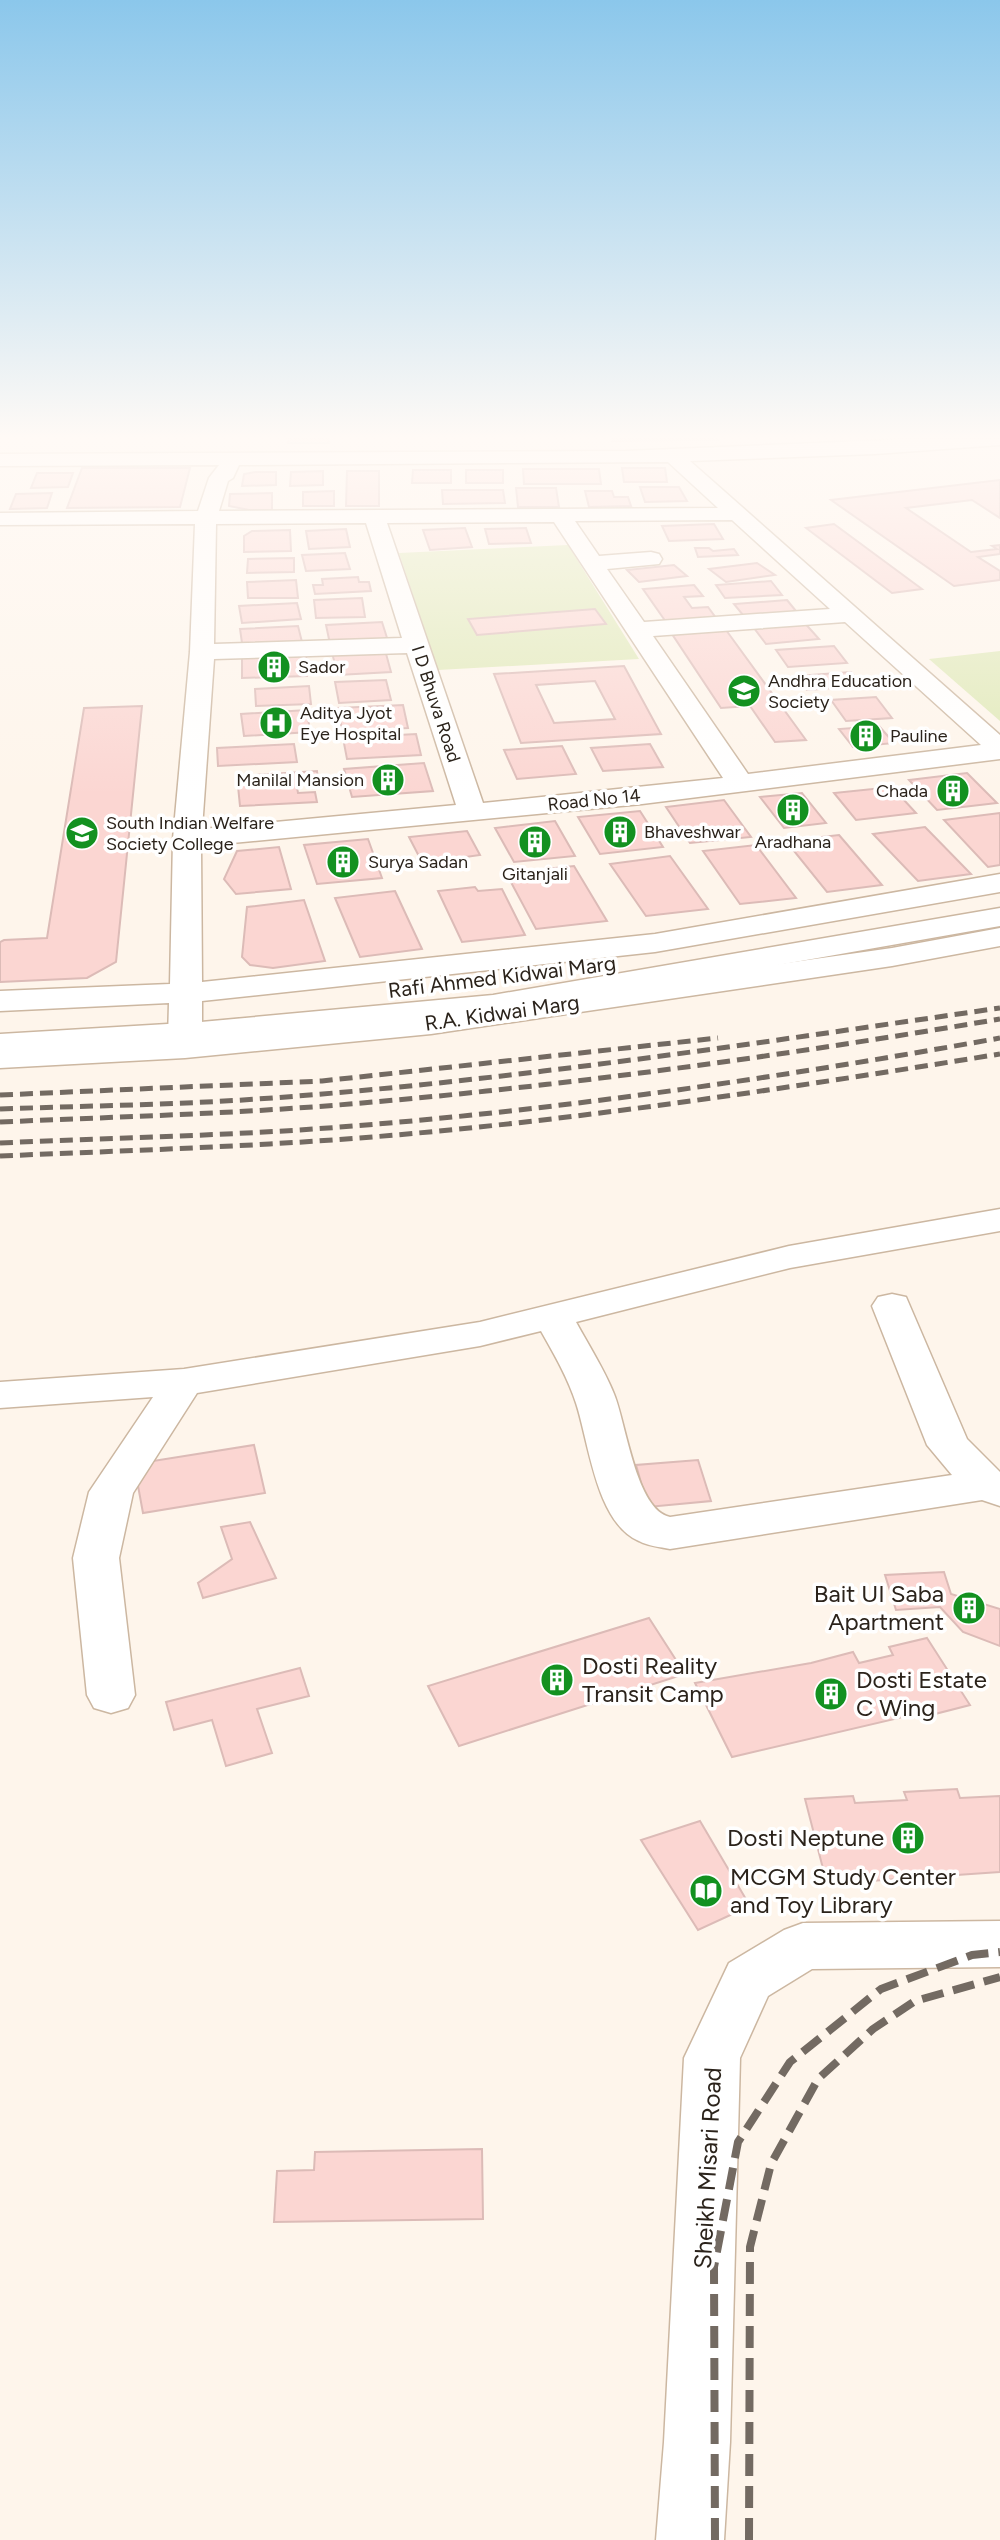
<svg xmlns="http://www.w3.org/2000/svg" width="1000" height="2540" font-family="Figtree,sans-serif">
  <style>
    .green { fill: #e0e9b8 }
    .building { fill: #fbd6d2; stroke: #dcbbb7; stroke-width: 2; fill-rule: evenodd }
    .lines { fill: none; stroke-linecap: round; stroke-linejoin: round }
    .minor-casing { stroke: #ccb7a1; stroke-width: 3 }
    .major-casing { stroke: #ccb7a1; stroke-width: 3 }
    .minor { fill: #fff; fill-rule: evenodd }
    .major { fill: #fff; fill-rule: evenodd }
    .rail-far1 { stroke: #736a62; stroke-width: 5; stroke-dasharray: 13 7; stroke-linecap: butt }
    .rail { stroke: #736a62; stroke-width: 8; stroke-dasharray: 22 10; stroke-linecap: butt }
    .labels { text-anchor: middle; stroke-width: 7; stroke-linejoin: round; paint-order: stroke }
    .far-poi-label { font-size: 18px; fill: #2b231b; stroke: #fff; text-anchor: start }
    .far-street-label { font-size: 18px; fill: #2b231b; stroke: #fff }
    .street-label { font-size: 21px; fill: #2b231b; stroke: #fff }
    .near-poi-label { font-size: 24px; fill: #2b231b; stroke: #fff; text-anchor: start }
    .near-street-label { font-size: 24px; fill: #2b231b; stroke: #fff }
  </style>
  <rect width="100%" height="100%" fill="#fef5eb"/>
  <g class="green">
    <path d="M568 545 639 659 438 670 399 553Z"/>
    <path d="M1000 651V721L929 659Z"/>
  </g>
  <g class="building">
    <path d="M289 439H329V443H288Z"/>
    <path d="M612 439H716L717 440 612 441Z"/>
    <path d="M82 468H190L180 507 67 508Z"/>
    <path d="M622 468H665L667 482H624Z"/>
    <path d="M523 469H599L601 484H524Z"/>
    <path d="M413 470H451V483H412Z"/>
    <rect x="466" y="470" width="37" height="13"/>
    <path d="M323 471V485L290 486 291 472Z"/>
    <path d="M347 471H379V506H346Z"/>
    <path d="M255 472H276V485L242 486 244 474Z"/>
    <path d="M37 473H73L68 487 31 488Z"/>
    <path d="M1000 480V518L972 500 906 508 971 552 997 549 992 546 1000 545V554L978 557 1000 571V580L954 586 831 500Z"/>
    <path d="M640 487H679L687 501 645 502Z"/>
    <path d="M516 488H556L559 507H518Z"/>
    <path d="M442 490H503L505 503 443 504Z"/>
    <path d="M334 491V506H303V492Z"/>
    <path d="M585 491H612L614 497H628L631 506 589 507Z"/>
    <path d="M52 493 47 508 10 509 16 494Z"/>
    <path d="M272 493V510H249L229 506 230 494Z"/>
    <path d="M714 524 723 539 669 541 662 526Z"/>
    <path d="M834 524 922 589 892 593 806 528Z"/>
    <path d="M465 528 472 547 430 550 423 530Z"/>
    <path d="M526 528 531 543 489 544 485 529Z"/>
    <path d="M346 529 350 547 309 549 306 531Z"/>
    <path d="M290 530 291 551 244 552V536L252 531Z"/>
    <path d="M695 548H709L713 551 734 549 738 555 698 557Z"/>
    <path d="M345 553 350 569 306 571 302 555Z"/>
    <path d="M294 558V572L247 573 248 559Z"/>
    <path d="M757 563 775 575 726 582 709 569Z"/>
    <path d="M674 565 687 576 639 582 627 570Z"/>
    <path d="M358 577 359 582H369L371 591 315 594 313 585H323L322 579Z"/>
    <path d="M296 580 298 598H248L247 582Z"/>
    <path d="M771 581 782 595 725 598 716 585Z"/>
    <path d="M694 585 703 596 684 597 692 608 708 607 716 618 666 622 643 589Z"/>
    <path d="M362 598 365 617 316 618 314 600Z"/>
    <path d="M787 600 800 616 747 620 734 604Z"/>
    <path d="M297 603 301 619 242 623 239 606Z"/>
    <path d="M595 609 606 624 477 635 468 619Z"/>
    <path d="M802 620 819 639 766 644 751 624Z"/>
    <path d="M382 622 388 641 330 644 326 625Z"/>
    <path d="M298 626 303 646 243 650 240 629Z"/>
    <path d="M726 630 806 740 775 742 750 706 721 708 672 634Z"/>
    <path d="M834 646 847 663 788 667 776 650Z"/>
    <path d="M385 650 391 672 338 675 332 653Z"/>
    <path d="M306 655 307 676 242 678V657Z"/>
    <path d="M624 666 661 734 521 743 494 674ZM595 681 615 719 554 723 536 685Z"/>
    <path d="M851 672 863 686 807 690 795 676Z"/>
    <path d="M386 680 391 700 339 703 335 682Z"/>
    <path d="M309 686 311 704 256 706 255 689Z"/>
    <path d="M876 697 892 718 846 721 831 700Z"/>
    <path d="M403 705 408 728 342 731 338 708Z"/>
    <path d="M142 706 116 962 87 978 0 982V942L4 940 47 938 84 708Z"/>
    <path d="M307 710 310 732 244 736 241 714Z"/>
    <path d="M879 726 894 743 853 747 839 729Z"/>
    <path d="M416 734 421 755 347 759 343 738Z"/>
    <path d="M294 744 297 762 218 766 217 748Z"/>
    <path d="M650 744 663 767 603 771 591 748Z"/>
    <path d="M562 746 576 774 517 779 504 750Z"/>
    <path d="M424 763 433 791 352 797 344 769Z"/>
    <path d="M317 771 318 781 296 782 298 793 315 792 317 802 240 806 237 776Z"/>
    <path d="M967 773 997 803 937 810 909 780Z"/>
    <path d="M892 787 916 813 856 820 834 793Z"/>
    <path d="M802 793 826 823 784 828 760 797Z"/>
    <path d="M724 800 751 837 690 843 666 807Z"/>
    <path d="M640 811 663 847 600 854 578 817Z"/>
    <path d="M1000 813V865L988 867 944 820Z"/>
    <path d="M555 821 575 856 514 862 495 828Z"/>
    <path d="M925 827 971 874 918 881 873 834Z"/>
    <path d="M467 831 480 855 444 860 446 865 425 868 409 837Z"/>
    <path d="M839 835 882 885 827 892 786 841Z"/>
    <path d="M368 839 382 878 317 884 304 845Z"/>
    <path d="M756 845 796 898 740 904 703 851Z"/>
    <path d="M279 847 291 889 236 894 224 879 237 851Z"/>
    <path d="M670 856 708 909 646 916 610 864Z"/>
    <path d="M574 866 607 921 536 929 506 873Z"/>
    <path d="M475 887 478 891 502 889 525 935 462 942 438 891Z"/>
    <path d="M395 891 422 949 360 957 335 898Z"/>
    <path d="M304 900 325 961 273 968 250 965 242 957 247 907Z"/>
    <path d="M254 1445 265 1493 143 1513 134 1464Z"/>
    <path d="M698 1460 711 1501 648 1507 636 1465Z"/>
    <path d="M250 1522 276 1578 203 1598 198 1583 232 1559 221 1527Z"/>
    <path d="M944 1572 951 1594 1000 1609V1646L963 1632 940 1607 896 1610 885 1575Z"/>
    <path d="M649 1618 685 1674 459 1746 428 1686Z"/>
    <path d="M927 1638 970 1705 927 1716 924 1712 732 1757 695 1683 811 1663 853 1652 859 1663 893 1655 889 1647Z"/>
    <path d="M300 1668 309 1696 257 1709 272 1753 226 1766 212 1720 174 1730 166 1702Z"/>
    <path d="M957 1789 960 1798 1000 1796V1872L827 1884 805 1799 853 1796 855 1803 907 1800 904 1792Z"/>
    <path d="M700 1821 750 1906 698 1930 641 1840Z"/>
    <path d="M482 2149 483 2219 274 2222 277 2171 314 2170 315 2152Z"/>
  </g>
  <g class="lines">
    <defs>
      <g id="minor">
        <path d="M911 439H1000V445L875 454 690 461 1000 735V759L642 804 201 846 202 982 655 934 1000 874V892L655 952 202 1001V1036L431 1014 892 948 1000 928V946L892 966 431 1034 185 1058 0 1068V1048L168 1039 169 1003 0 1011V991L170 984 173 839 190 652 195 524 0 525V513L198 511 209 478 219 465 0 466V454L625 451ZM668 462 718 508 219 511 228 481 233 478 239 465ZM732 520 830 609 644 622 607 569 659 564 662 559 659 554 651 552 599 556 575 521ZM554 522 723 778 483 803 387 523ZM366 523 402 638 214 644 216 524ZM845 622 981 745 748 774 653 636ZM407 653 456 805 202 829 214 659Z"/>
        <path d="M1000 1209V1231L790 1268 576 1322C589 1346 604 1369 614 1394 626 1423 636 1510 670 1517L952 1475 927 1445 872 1306 878 1297 892 1294 906 1297 967 1439 1000 1472V1506L982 1500 670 1549C660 1547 648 1546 639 1541 596 1523 589 1442 576 1403 568 1378 554 1354 541 1331L480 1346 197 1393 133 1493 119 1558 135 1695 128 1708 111 1713 94 1708 87 1695 73 1558 89 1492 153 1397 0 1408V1382L184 1369 480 1322 789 1246Z"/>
      </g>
      <g id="major">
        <path d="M1000 908V926L493 1015 201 1042 0 1054V1034L201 1022 493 995Z"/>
        <path d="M1000 1921V1967L812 1969 768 1996 740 2058 730 2442 724 2540H656L664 2442 684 2058 729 1963 784 1930 803 1923Z"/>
      </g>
    </defs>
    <use href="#minor" class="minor-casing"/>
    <use href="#major" class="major-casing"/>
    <use href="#minor" class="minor"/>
    <use href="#major" class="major"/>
    <g class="rail-far1">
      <path d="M0 1095 322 1081 718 1038"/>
      <path d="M0 1109C81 1106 162 1105 243 1100 497 1083 749 1044 1000 1008"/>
      <path d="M0 1122C113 1117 226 1114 338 1105 560 1087 781 1056 1000 1019"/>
      <path d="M0 1143C109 1138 219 1136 328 1128 554 1111 777 1078 1000 1038"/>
      <path d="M0 1156C139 1150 279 1146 418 1133 613 1115 807 1085 1000 1054"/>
    </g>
    <g class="rail">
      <path d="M715 2540 714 2267 738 2142 790 2062 881 1989 972 1955 1000 1952"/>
      <path d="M749 2540 750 2247 771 2164 818 2079 873 2029 915 2001 1000 1977"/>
    </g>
  </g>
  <linearGradient id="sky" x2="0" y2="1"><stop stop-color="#8bc7eb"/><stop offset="0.55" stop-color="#fffaf6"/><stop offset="1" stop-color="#fffaf6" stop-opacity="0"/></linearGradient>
  <rect width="1000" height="795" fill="url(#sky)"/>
  <defs>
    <symbol id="building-disc" viewBox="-11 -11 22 22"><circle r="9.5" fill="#139120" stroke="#fff"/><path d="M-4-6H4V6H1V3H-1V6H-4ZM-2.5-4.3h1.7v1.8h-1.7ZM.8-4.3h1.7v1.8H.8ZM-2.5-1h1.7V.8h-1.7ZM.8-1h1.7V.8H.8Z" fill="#fff"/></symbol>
    <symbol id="university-disc" viewBox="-11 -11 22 22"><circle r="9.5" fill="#139120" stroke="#fff"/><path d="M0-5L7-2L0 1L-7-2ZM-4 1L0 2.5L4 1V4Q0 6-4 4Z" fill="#fff"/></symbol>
    <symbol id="hospital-disc" viewBox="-11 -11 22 22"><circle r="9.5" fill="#139120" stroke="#fff"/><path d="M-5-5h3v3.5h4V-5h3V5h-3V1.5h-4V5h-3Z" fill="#fff"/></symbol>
    <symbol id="library-disc" viewBox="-11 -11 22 22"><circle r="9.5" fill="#139120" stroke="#fff"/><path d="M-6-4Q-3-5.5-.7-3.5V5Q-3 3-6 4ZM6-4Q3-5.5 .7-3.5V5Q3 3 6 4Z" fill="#fff"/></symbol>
  </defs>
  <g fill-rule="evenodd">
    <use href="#building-disc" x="255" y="648" width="38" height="38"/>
    <use href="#university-disc" x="725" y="672" width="38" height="38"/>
    <use href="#hospital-disc" x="257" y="704" width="38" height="38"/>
    <use href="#building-disc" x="847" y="717" width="38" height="38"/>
    <use href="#building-disc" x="369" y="761" width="38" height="38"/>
    <use href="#building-disc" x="934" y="772" width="38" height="38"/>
    <use href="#building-disc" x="774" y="791" width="38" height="38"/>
    <use href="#building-disc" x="601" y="813" width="38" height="38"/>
    <use href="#university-disc" x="63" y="814" width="38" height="38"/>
    <use href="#building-disc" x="516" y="823" width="38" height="38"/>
    <use href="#building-disc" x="324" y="843" width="38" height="38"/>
    <use href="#building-disc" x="950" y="1589" width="38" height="38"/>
    <use href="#building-disc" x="538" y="1661" width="38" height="38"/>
    <use href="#building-disc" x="812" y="1675" width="38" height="38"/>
    <use href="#building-disc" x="889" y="1819" width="38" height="38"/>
    <use href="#library-disc" x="687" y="1872" width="38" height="38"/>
  </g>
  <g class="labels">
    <g class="far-poi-label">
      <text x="298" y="673">Sador</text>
      <text x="768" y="687">Andhra Education<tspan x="768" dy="21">Society</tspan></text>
      <text x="300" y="719">Aditya Jyot<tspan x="300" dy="21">Eye Hospital</tspan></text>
      <text x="890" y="742">Pauline</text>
      <text x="364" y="786" text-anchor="end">Manilal Mansion</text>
      <text x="928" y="797" text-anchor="end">Chada</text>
      <text x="106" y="829">South Indian Welfare<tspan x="106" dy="21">Society College</tspan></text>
      <text x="644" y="838">Bhaveshwar</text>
      <text x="793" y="848" text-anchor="middle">Aradhana</text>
      <text x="368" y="868">Surya Sadan</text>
      <text x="535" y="880" text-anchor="middle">Gitanjali</text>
    </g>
    <g class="far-street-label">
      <text transform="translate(436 704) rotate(72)" y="6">I D Bhuva Road</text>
      <text transform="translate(594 800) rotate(-6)" y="6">Road No 14</text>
    </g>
    <g class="street-label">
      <text transform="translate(502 977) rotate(-7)" y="7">Rafi Ahmed Kidwai Marg</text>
      <text transform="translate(502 1013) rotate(-8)" y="7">R.A. Kidwai Marg</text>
    </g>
    <g class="near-poi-label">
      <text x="944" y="1602" text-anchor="end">Bait UI Saba<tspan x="944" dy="28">Apartment</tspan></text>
      <text x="582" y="1674">Dosti Reality<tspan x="582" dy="28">Transit Camp</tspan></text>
      <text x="856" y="1688">Dosti Estate<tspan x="856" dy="28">C Wing</tspan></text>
      <text x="884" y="1846" text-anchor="end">Dosti Neptune</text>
      <text x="730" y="1885">MCGM Study Center<tspan x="730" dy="28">and Toy Library</tspan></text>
    </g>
    <g class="near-street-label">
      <text transform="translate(708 2168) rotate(-87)" y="8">Sheikh Misari Road</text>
    </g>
  </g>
</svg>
